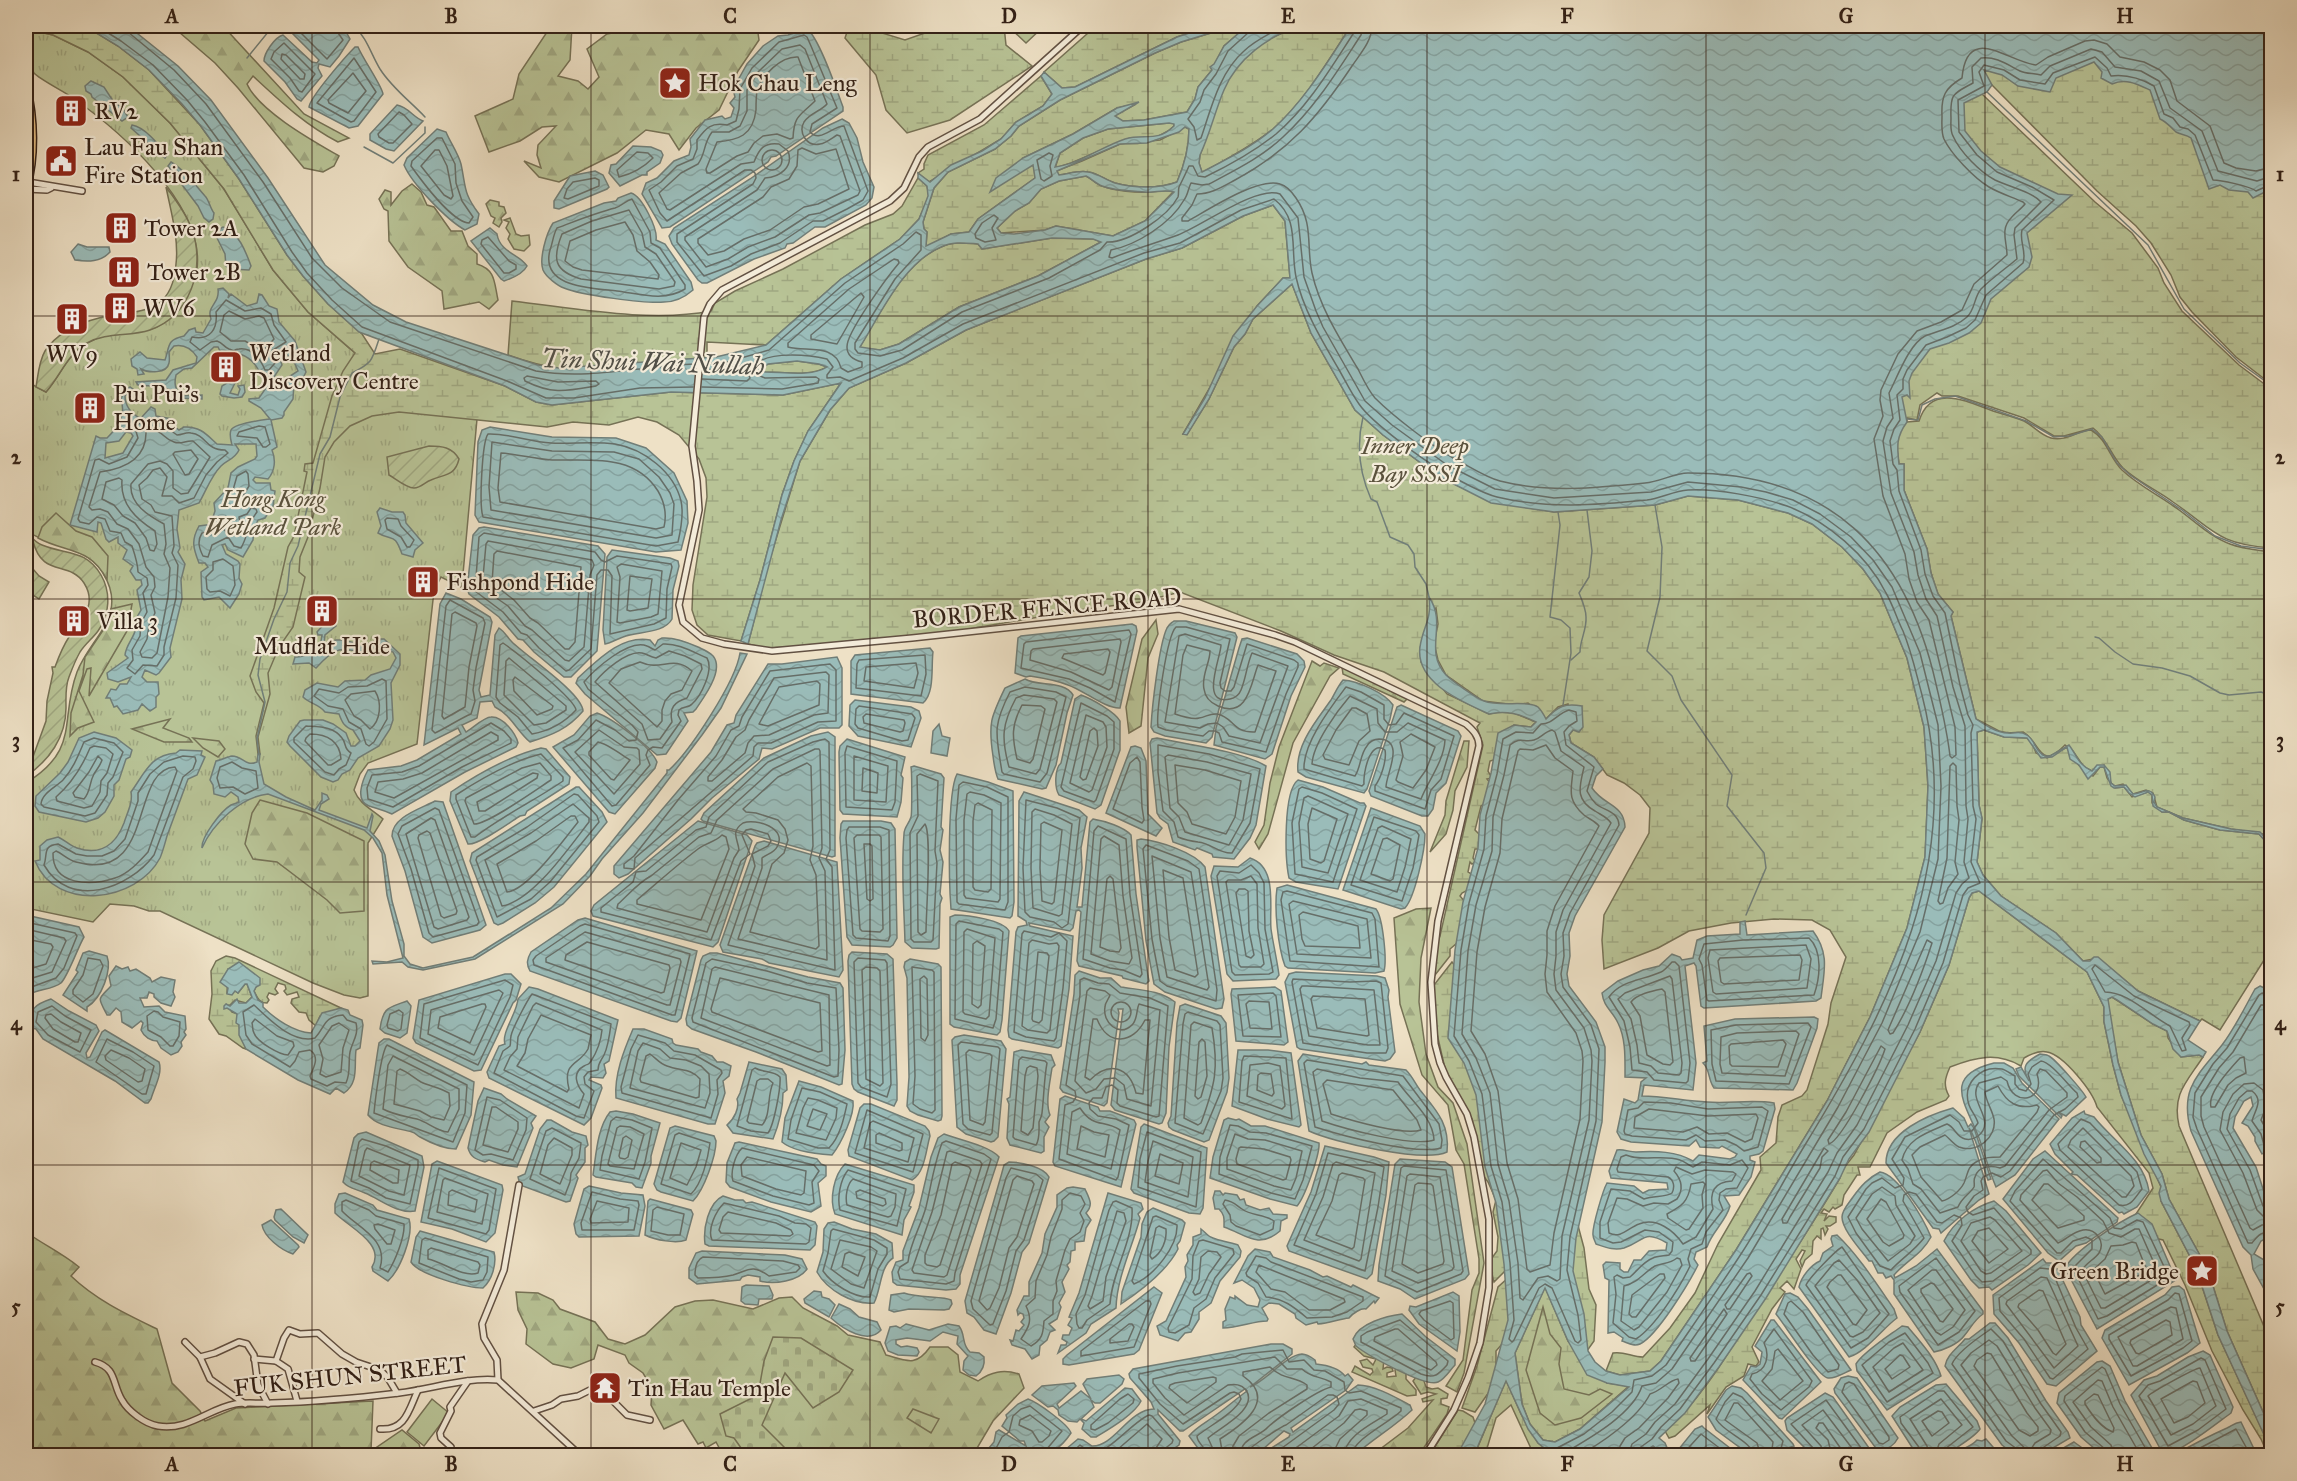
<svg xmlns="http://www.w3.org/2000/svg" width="2297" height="1481" font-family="'IM FELL Great Primer',serif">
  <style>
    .grass { fill: url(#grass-tufts); stroke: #767256; stroke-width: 1.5 }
    .forest { fill: url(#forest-firs); stroke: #767256; stroke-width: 1.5 }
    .wetland { fill: url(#wetland-marsh); stroke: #767256; stroke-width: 1.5; fill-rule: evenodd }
    .cemetery { fill: url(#cemetery-stones); stroke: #767256; stroke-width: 1.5 }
    .garden { fill: url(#garden-furrows); stroke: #767256; stroke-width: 1.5 }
    .pitch { fill: #b8c396; stroke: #767256; stroke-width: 1.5 }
    .water { fill: url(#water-waves); stroke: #717e78; stroke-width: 1.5; fill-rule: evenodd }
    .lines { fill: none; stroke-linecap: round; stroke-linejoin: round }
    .shore { stroke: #666e68; stroke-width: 1.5 }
    .stream { stroke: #717e78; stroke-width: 1.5 }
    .minor-casing { stroke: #625143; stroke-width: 8 }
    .major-casing { stroke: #332117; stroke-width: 10 }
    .minor { stroke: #f4ecda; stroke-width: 5 }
    .major { stroke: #e7c083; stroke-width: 7 }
    .grid { fill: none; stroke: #332117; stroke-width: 1.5; stroke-opacity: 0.55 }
    .labels { text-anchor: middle; stroke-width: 4.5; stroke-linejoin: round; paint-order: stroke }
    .poi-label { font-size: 24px; fill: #332117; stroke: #f4ecda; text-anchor: start }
    .park-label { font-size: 24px; font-style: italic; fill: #5b523d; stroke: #f4ecda }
    .street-label { font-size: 24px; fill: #332117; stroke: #f4ecda }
    .water-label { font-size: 26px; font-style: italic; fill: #525048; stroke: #f4ecda }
    .neatline { fill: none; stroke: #332117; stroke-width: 2 }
    .grid-label { font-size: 20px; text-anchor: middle; font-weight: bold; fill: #332117 }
  </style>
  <defs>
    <pattern id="grass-tufts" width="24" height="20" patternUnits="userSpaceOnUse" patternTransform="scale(1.5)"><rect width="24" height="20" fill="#b8c396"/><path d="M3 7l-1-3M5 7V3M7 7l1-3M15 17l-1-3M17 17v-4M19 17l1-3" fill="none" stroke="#9fa781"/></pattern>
    <pattern id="forest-firs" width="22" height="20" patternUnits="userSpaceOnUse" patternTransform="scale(1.5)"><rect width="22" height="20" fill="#b8c396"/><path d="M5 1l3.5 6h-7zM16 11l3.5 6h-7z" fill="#9fa781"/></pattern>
    <pattern id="wetland-marsh" width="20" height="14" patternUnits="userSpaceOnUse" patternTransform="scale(1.5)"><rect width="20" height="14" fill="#b8c396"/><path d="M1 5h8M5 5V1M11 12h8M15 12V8" fill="none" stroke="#9fa781"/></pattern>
    <pattern id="cemetery-stones" width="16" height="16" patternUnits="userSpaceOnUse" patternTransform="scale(1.5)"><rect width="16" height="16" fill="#b8c396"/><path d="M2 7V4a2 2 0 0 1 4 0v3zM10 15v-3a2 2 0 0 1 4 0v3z" fill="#9fa781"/></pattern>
    <pattern id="garden-furrows" width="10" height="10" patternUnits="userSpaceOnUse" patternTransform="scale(1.5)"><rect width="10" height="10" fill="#b8c396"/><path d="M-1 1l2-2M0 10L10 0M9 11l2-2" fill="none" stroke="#9fa781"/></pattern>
    <pattern id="water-waves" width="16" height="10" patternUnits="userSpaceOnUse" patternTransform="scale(1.5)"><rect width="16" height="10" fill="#9abcb9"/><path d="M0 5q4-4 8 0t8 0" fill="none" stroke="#85a19e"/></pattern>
  </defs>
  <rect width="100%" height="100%" fill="#eee1c6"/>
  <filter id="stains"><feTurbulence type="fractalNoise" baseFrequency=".00333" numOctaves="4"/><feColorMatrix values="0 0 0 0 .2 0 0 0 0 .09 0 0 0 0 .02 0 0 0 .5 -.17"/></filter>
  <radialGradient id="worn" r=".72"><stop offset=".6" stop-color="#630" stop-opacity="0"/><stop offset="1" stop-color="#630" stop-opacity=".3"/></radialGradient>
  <path class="grass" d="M26 29 53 35 88 52 123 77 170 123 224 189 273 270 308 312 349 348 370 364 477 419 462 585 461 587 441 577 434 591 417 744 368 763 360 774 354 790C360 805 372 809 383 819L368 843V996L360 998 344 995 313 983 160 911H149L134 906 110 904 93 922 26 908V783C81 749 59 721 77 672 91 636 129 616 103 573 87 545 50 549 26 530V381L46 392C61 375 67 355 87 343 124 322 154 348 182 302 189 291 195 282 197 269 205 205 120 131 73 98 65 92 39 79 34 73 27 63 26 41 26 29Z"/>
  <g class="forest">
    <path d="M172 26H223L304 114 349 138 338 142C305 125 280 101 253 76L247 84C259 111 313 141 339 156L334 166 323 172 304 168 238 88 215 63Z"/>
    <path d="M551 26H572L570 60 558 76 578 81 588 89 599 77 587 49 607 34 649 26H757L759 40 738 71 719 110 696 128 679 150 669 134 646 130 617 153 559 182 539 177 524 161 541 168 537 155 538 145 556 126 542 127 520 141 489 152 475 116 513 99 519 74Z"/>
    <path d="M412 184 421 192 427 205 434 207 451 231H462L468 246 477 254V264C496 270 494 282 498 300L489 309 479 302 444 309 442 291 408 267 389 241 388 211 384 209 379 199 385 190 391 192V205L402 191Z"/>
    <path d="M490 200 499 202V206L504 207 506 213 501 218 502 222 499 227 493 223 495 218 491 216 486 204Z"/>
    <path d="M510 218 516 234 521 236 529 235 530 245 524 251 514 249 508 239 510 234 506 228 509 222 504 220Z"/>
    <path d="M56 513 76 531 92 537 108 556 107 580C91 547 66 553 38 538L42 527Z"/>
    <path d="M132 604 127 631 89 696 91 668 87 669 79 691 94 722 78 728 70 736 71 713 83 675 85 657 106 626 111 609Z"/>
    <path d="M1156 620 1158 634 1148 658 1141 726 1129 733 1126 707 1142 639Z"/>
    <path d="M1312 661 1320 666 1324 663 1339 668 1330 676 1293 743 1268 834 1259 849 1255 842 1264 825 1270 783 1279 747Z"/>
    <path d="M1342 667 1407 699 1404 702 1343 674Z"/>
    <path d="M170 719 163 728 189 738 192 742H164L132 729Z"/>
    <path d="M193 738 219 741 225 749 218 757 203 748Z"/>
    <path d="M1464 741H1469L1467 767 1455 791 1453 810 1446 834 1430 852 1445 815 1446 801Z"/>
    <path d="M260 800 307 813 364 841V911L340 913 327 900 277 862 253 859 245 844 252 813Z"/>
    <path d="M1431 908 1421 958 1419 1002 1426 1054 1438 1087 1453 1103 1467 1144 1484 1263 1464 1373 1457 1392 1446 1386 1463 1360 1472 1290 1479 1273V1259L1464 1164 1456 1150 1448 1105 1422 1075 1400 1004 1394 918 1416 909Z"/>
    <path d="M26 1232C44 1245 62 1253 79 1267L71 1276C96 1300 126 1314 157 1329L172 1383 200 1411 205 1421 236 1408 373 1401 371 1451 402 1430 419 1444 422 1455H26Z"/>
    <path d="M516 1292 538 1293 553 1300 560 1309 595 1322 608 1339 625 1344 645 1335 675 1307 695 1301 713 1300 753 1309 779 1298 792 1297 803 1308 837 1326 848 1335 880 1342 886 1355C907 1361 916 1367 930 1347H948L958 1355 960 1372 978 1381C991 1372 1003 1369 1019 1374L1024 1388 993 1421 973 1455H723L716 1442 706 1448 703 1442 698 1444 683 1420 664 1429 651 1405 652 1388 643 1373 629 1363 625 1355 598 1345 594 1359 571 1368 553 1364 526 1344 527 1329 518 1310Z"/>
    <path d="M1538 1295 1568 1348 1621 1387 1596 1412 1554 1431 1542 1422 1524 1369Z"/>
    <path d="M1357 1343 1384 1359 1383 1369 1387 1367 1392 1368 1393 1371 1387 1373V1377L1396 1376 1395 1370 1399 1367 1406 1370V1379L1416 1390V1395L1407 1396 1352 1372 1355 1366 1370 1375 1373 1372 1372 1369 1363 1367 1360 1361 1367 1359 1373 1365 1376 1359 1364 1356 1354 1347Z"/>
    <path d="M1417 1376 1423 1378 1426 1387 1432 1389 1438 1388 1448 1394 1447 1398 1441 1399V1404L1449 1407 1447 1414 1419 1455 1371 1456 1408 1428 1433 1400 1423 1402 1422 1399 1436 1394 1428 1392 1421 1394 1413 1381Z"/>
  </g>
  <g class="wetland">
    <path d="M26 26H85L118 46 149 70 200 125 239 179 287 255 303 276 328 304 362 334 375 354 400 349 505 386 536 402 552 405 671 392 783 395 841 383 808 431 794 461 782 495 760 580 741 641 708 635 697 625 692 610 693 585 707 497 706 478 699 459 679 435 657 422 638 417 609 425 573 422 547 427 399 412 372 416 350 426 334 442 325 457 320 488 308 537 300 557 299 572 305 577 293 627 279 647 268 673 270 694 258 737 260 754H258L256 736 264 703 256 692 250 676 274 608 288 547 294 536 307 472 304 471 305 464 313 463 332 396 343 371 355 353 308 312 273 270 224 189 170 123 123 77 88 52 53 35 26 29Z"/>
    <path d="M849 26H870L872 30 905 40 945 26H1004L1006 45 1032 66 950 120 907 133 886 110 876 75 845 38Z"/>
    <path d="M1008 26H1044L1026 43Z"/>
    <path d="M1096 26H1211L1177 37 1075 87 1062 88 1044 72Z"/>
    <path d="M1234 26H1247L1224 46 1212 70 1198 87 1195 99 1187 112 1144 120 1122 121 1114 116 1136 104 1117 108 1073 134 1023 158 1034 165 1035 178 978 219 969 232 951 234 926 247 927 232 924 229 923 222 934 188 948 172 995 149 1011 136 1019 126 1060 100 1155 53 1181 42Z"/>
    <path d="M1300 26H1351C1328 61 1305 101 1273 129 1251 147 1226 159 1202 173L1199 163 1200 155 1236 52Z"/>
    <path d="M1906 26 1973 89 1982 94 2095 202 2132 233 2158 268 2164 283 2182 311 2239 365 2271 389V548C2217 544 2214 530 2173 502 2157 490 2138 482 2123 468 2111 456 2107 438 2093 428L2064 436H2054L2024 418 1958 396H1942L1937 393 1920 405 1917 420 1907 418V422L1919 421C1931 383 1966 401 1993 411 2003 414 2014 417 2024 421 2034 426 2040 435 2051 438 2066 442 2078 430 2091 430 2107 439 2110 459 2122 470 2138 485 2155 493 2172 505 2192 518 2208 536 2230 544 2243 549 2258 550 2271 552V849L2263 834 2231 829 2183 818 2157 807 2153 793 2146 790 2133 794 2123 784 2115 786 2111 783 2104 765 2092 771 2084 767 2073 751 2065 745C2039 772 2041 742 2023 732L2007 733 1999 731 1976 719 1951 616 1953 612 1938 594 1931 573 1927 549 1904 490V464H1899L1896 441 1899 432Z"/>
    <path d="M2271 26V384L2236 357 2192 312 2180 297 2171 275 2151 243 2136 226 2097 191 1992 85 1961 61Z"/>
    <path d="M1041 76 1052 94 1043 106 1016 122 1001 139 929 182 918 173 924 169V164L928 155 984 125Z"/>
    <path d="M1169 123H1174V126L1168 131 1157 137 1130 138 1071 163 1055 168 1060 153 1083 138 1108 129Z"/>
    <path d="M1185 127 1189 129C1189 146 1184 166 1177 182 1159 189 1133 188 1115 183 1106 180 1097 173 1088 172 1079 170 1068 174 1059 175L1056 171 1082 161 1120 144 1160 140Z"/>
    <path d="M1086 176C1092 179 1096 184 1102 186 1116 191 1136 193 1150 192 1159 191 1166 190 1174 191L1145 221 1113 236 1056 226 1045 230 1001 233 997 228 1015 211 1029 203 1041 189 1059 181Z"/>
    <path d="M918 178 927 186 929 196 919 219 900 239 841 279 766 345 707 342V358C658 359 607 373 558 368 541 366 525 361 508 355L512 301C574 308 650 323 711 311L715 303 735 291 783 269 865 225 893 214 902 206Z"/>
    <path d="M1273 205 1285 221 1290 278H1283L1257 306 1183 434H1187L1209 399 1234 347 1245 334 1253 319 1292 284 1311 333 1355 410 1383 435 1440 477 1465 489 1523 507 1554 512 1655 505 1688 496 1738 500 1788 513 1812 524 1842 547 1863 569 1880 593 1907 658 1924 727 1928 786 1925 857 1907 928 1870 1017 1827 1101 1736 1250 1661 1361 1650 1371 1620 1375 1606 1371 1613 1353C1624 1351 1632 1357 1643 1357L1670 1328 1695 1293 1718 1244 1761 1170 1760 1157 1776 1143 1778 1117 1782 1105 1802 1096 1807 1090 1828 1024 1831 1003 1846 957 1830 930 1812 920 1774 919 1731 923 1689 931 1658 948 1604 969 1602 940 1604 915 1649 833 1650 808 1640 795 1624 783 1607 775 1594 757 1571 743 1569 735 1573 730 1568 704 1558 707 1546 719 1528 703 1516 705 1483 701 1446 675 1438 660 1434 643 1438 624 1436 608 1431 612 1420 648 1421 662 1447 694 1489 714 1499 712 1514 713 1536 722 1531 727 1514 725 1506 731 1500 758 1490 761 1488 771 1492 778 1487 779 1492 785 1489 801 1481 806 1475 830 1481 836 1482 849H1475L1473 858 1476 862 1472 864 1470 862 1468 872 1473 875 1468 890 1462 893 1460 896 1466 903 1457 943 1450 949V956L1435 975 1431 957 1440 936 1483 745 1477 727 1480 723 1384 672 1334 655 1281 631 1180 592 1141 602 1079 610 946 633 829 645 765 648 748 644 769 562 800 461 830 410 849 388 906 363 966 330 1146 259 1182 248 1243 216Z"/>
    <path d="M1052 238 1094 239 1101 242 1038 276 959 307 899 344 880 350 859 348C879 315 904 262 941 247 953 241 965 243 978 244L982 249Z"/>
    <path d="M797 361 819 364 827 367C811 377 784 372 765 372L761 369 768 364Z"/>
    <path d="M1984 730 2004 737 2027 738 2032 742 2036 753 2047 758 2067 747C2073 761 2080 768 2093 776L2100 767H2104L2107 778 2115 788 2124 787 2132 797 2148 792 2152 795V803L2162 812H2169L2184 820 2220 830 2259 834 2268 844 2271 854V949L2220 1030 2202 1019 2200 1021 2138 991 2098 958 2083 961 2056 933 2001 896 1983 875 1977 862 1982 819 1979 805 1977 732Z"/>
    <path d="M1979 891 2087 972 2104 1007V1022L2113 1065 2121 1095 2161 1187V1201L2196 1268 2218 1335 2265 1436 2271 1447V1455H2268L2261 1439 2243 1410 2212 1351 2185 1285 2163 1240 2154 1238 2132 1220 2153 1188 2149 1173 2097 1107C2093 1092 2064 1055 2047 1052 2039 1050 2031 1054 2024 1058L2021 1066C1997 1052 1976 1057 1950 1067 1945 1078 1943 1085 1949 1096L1946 1100 1917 1112 1887 1133 1870 1167H1858L1860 1175H1857L1844 1195 1842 1205 1835 1209 1833 1207 1829 1212 1824 1209 1821 1213 1827 1214 1824 1221 1829 1216 1836 1217V1222L1830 1226H1826L1828 1229 1825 1235 1823 1228 1821 1229V1239L1817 1236 1813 1241 1812 1254 1805 1260 1802 1267 1800 1261 1805 1251 1802 1250 1796 1259 1801 1269 1794 1289 1787 1281 1780 1288 1785 1292 1772 1309 1752 1347 1759 1362 1756 1366 1748 1364 1744 1376 1726 1387 1707 1414 1710 1405 1675 1436 1669 1438 1665 1431C1704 1397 1730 1349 1758 1306 1786 1264 1814 1222 1840 1178L1843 1169 1854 1155 1920 1032 1949 965 1969 898 1972 893Z"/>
    <path d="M226 956 235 958 341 1008 320 1016 316 1026 309 1020 306 1013 299 1012 291 1003 292 999 299 997 297 992 287 995 284 991 286 989 285 985 278 983 275 989 278 993 275 995 269 993 267 997 269 1000 267 1003C259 1003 257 997 254 991L256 987 235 967 228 969 227 993 235 991 238 993 245 984H247L252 997 246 1003 235 1000 229 1006 226 1004 232 1012 238 1014 240 1032 246 1049 243 1048 226 1036 219 1034 209 1019 212 994 211 971 216 961Z"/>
    <path d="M1452 962 1456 967 1513 1263 1494 1282 1489 1262 1497 1251 1498 1237 1493 1212 1496 1200 1488 1182 1482 1174 1472 1119 1446 1073 1430 1003 1434 985Z"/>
    <path d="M2112 997 2153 1024 2167 1031 2168 1038 2181 1057 2199 1055 2203 1057C2186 1083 2172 1094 2179 1126L2271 1343V1430L2227 1331 2208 1270 2169 1199 2162 1174 2141 1135 2118 1062 2108 1006V999Z"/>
    <path d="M1576 1218 1584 1248 1589 1289 1596 1305 1594 1341 1582 1358 1565 1276Z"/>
    <path d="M1519 1268 1509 1336 1496 1351V1382L1475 1412 1462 1408 1477 1366 1498 1287Z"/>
    <path d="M1545 1287 1568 1341 1607 1383 1629 1386 1580 1429 1555 1442 1543 1440 1530 1424 1522 1404 1515 1353ZM1543 1307 1550 1334 1561 1348 1559 1364 1564 1389 1589 1395 1600 1389 1612 1394 1581 1418 1555 1425 1540 1413 1526 1370Z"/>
    <path d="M1506 1380 1521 1414 1538 1443 1553 1455H1534L1511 1405 1496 1418 1485 1455 1474 1456Z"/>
    <path d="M1458 1410 1463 1411 1473 1417 1476 1426 1459 1455 1429 1456Z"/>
  </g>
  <g class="cemetery">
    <path d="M773 1337 801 1338 853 1370 839 1392 813 1408 785 1373 762 1425 792 1455H746L734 1438 726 1436 720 1414 758 1395 764 1361Z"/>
    <path d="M913 1409 939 1419 931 1433 907 1418Z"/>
  </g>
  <g class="garden">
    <path d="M166 187C176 200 187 215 192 230 206 268 190 316 150 330 129 337 107 332 87 343 67 354 61 375 46 392L36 387C38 375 39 361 45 351 57 333 79 323 99 318 136 309 172 318 176 264 179 239 171 212 166 187Z"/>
    <path d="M429 446C442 446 452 447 459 459 455 476 445 474 431 480 425 482 421 488 414 488 406 488 396 479 389 475L387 457Z"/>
    <path d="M26 531C32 537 34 542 42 545 66 555 86 549 101 575 111 592 110 615 98 631 93 638 85 644 80 652 76 659 72 669 69 677 65 687 66 698 66 708 66 737 49 761 26 776L46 721 47 701 53 673 52 667H55C59 656 63 646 69 637 81 620 98 605 84 583 69 560 42 578 33 541L26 537Z"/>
    <path d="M28 569H33L39 576 49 582 39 599 28 592 30 589 26 586V570Z"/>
  </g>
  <path class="pitch" d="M432 1399 449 1413 424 1446 407 1432Z"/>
  <g class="water">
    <path d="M85 26H128L178 66 211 100 268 178 325 265 373 305 406 322 538 365 559 368 716 357 766 345 841 279 900 239 919 219 928 196 927 186 918 178V173L930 182 951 165 982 151 1001 139 1016 122 1043 106 1052 94 1041 76 1044 72 1062 88 1075 87 1177 37 1211 26H1234L1181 42 1155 53 1060 100 1019 126 1011 136 995 149 948 172 934 188 923 222 924 229 927 232 926 246 951 234 969 232 978 219 1035 178 1033 165 990 192 996 178 1023 158 1073 134 1117 108 1139 102 1115 116 1123 121 1144 120 1187 112 1195 99 1198 87 1212 70 1210 67 1214 64 1224 46 1247 26H1300C1268 36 1237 59 1224 90 1215 111 1210 134 1200 155L1199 163 1202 172C1227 159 1252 147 1273 129 1305 100 1328 61 1351 26H2271V189L2253 198 2248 192 2229 190 2220 185 2209 189 2191 138C2186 134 2181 135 2176 132 2170 127 2167 122 2160 119L2150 90C2137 84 2126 78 2112 84L2101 78 2102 72 2094 62 2056 78 2050 92 2018 86 2002 75 1984 70 1992 85 1987 92 1964 103 1965 131 1981 151 2000 167 2058 194 2072 195 2027 233 2032 257 2029 267 1991 299 1981 323 1969 333 1949 343 1930 349 1912 373 1909 381 1910 398 1907 395 1902 397 1907 422C1896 437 1897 446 1899 464H1904V490L1927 549 1931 573 1938 594 1953 612 1951 616 1976 719C1985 725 1997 733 2008 733 2016 734 2019 730 2027 735 2036 741 2035 752 2045 756H2050L2069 745C2077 755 2078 765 2092 771L2097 765H2104L2110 772 2111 783 2115 786 2126 785 2133 794C2143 794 2149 785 2155 797L2154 802 2157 807 2183 818 2231 829 2260 832 2268 841 2271 854 2268 844 2259 834 2220 830 2184 820 2169 812H2162L2153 806 2152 795 2148 792 2135 797 2129 793 2124 787 2114 788 2111 786 2104 767H2100L2088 779 2079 765 2070 759 2067 747 2052 757 2041 758 2027 738 2004 737 1984 730 1977 732 1979 805 1982 818 1977 862 1983 875 2001 896 2056 933 2083 961H2090L2094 957H2098L2138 991 2200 1021 2188 1040 2206 1052 2203 1057 2199 1055 2181 1057 2173 1049 2167 1031 2153 1024 2117 1000 2112 997 2108 999 2118 1062 2141 1135 2162 1174 2169 1199 2208 1270 2227 1331 2271 1430V1447L2265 1437 2218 1335 2196 1268 2161 1201 2159 1193 2161 1186 2144 1154 2121 1095 2113 1065 2104 1022V1007L2087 972 1979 891 1972 893 1969 898 1949 965 1920 1032 1869 1132 1849 1159 1840 1178 1766 1298 1719 1367 1685 1413 1659 1438 1665 1443 1668 1450 1660 1451 1653 1446 1639 1455H1553L1538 1443 1528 1429 1506 1381 1474 1455H1457L1485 1404 1508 1320 1504 1264 1496 1203 1485 1167 1476 1095 1464 1063 1448 1038 1455 950 1463 902 1478 848 1480 815 1491 773 1498 733 1514 725 1531 727 1536 722C1520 714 1506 710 1489 714 1463 702 1415 683 1420 647 1423 626 1432 620 1429 597 1448 625 1423 650 1446 675 1452 681 1476 698 1484 701 1499 707 1529 700 1538 707 1541 710 1544 715 1546 719 1558 706 1565 703 1582 706L1583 727 1579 732 1573 730 1569 735 1571 743 1594 757 1603 769 1596 776 1592 788C1604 806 1624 804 1625 827L1575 916 1569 933 1570 956 1567 974 1569 986 1596 1022 1605 1047V1062L1602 1122 1576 1238 1573 1271 1584 1314 1588 1351 1595 1362 1606 1371 1620 1375 1650 1371 1661 1361 1736 1250 1827 1101 1870 1017 1907 928 1925 857 1928 786 1924 727 1907 658 1880 593 1863 569 1842 547 1812 524 1788 513 1738 500 1688 496 1655 505 1554 512 1491 503 1440 477 1383 435 1355 410 1311 333 1292 284 1253 319 1245 334 1234 347 1209 399 1187 435 1183 434 1205 398 1233 336 1257 306 1283 278H1290L1285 221 1273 205 1243 216 1182 248 1146 259 966 330 906 363 849 388 830 410 800 461 781 520 748 644 741 641 760 580 782 495 794 461 808 431 841 383 783 395 671 392 552 405 536 402 505 386 359 332 328 304 303 276 287 255 239 179 200 125 182 104 149 70 118 46ZM1169 123 1174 124V126C1157 143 1144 133 1125 139 1101 147 1079 164 1055 167L1060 153 1083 138 1108 129ZM1185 127 1189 129C1189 146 1184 166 1177 182 1159 189 1133 188 1115 183 1106 180 1097 173 1088 172 1079 170 1068 174 1059 175L1057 171 1120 144 1147 143 1179 132ZM1086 176C1092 179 1096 184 1102 186 1115 191 1131 191 1145 192 1155 193 1164 189 1174 192L1145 221 1113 236 1056 226 1045 230 1014 234 1001 233 997 228 1015 211 1029 203 1041 189 1059 181ZM1052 238 1093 239 1101 242 1038 276 959 307 899 344 880 350 860 347C880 315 904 262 941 247 953 241 965 243 978 244L982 249ZM797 361 819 364 827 367C812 377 783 372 765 372L761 369 768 364ZM1545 1288 1568 1341 1587 1375 1607 1383 1629 1387 1580 1429 1555 1442 1543 1440 1530 1424 1522 1404 1515 1353Z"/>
    <path d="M287 26H338L345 30 350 39 339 56 330 67 319 64 318 68 322 76 301 101 297 99 285 82 264 61C264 53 275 37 283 35L312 62 317 63 319 60 288 29Z"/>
    <path d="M807 29C819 37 837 91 843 107V111L776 156 771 157 768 162 670 227 662 228 642 194 646 183 657 178 674 161 689 155 691 147 690 139 705 120 722 116 725 119 731 117 734 108 730 103 735 97 733 89 747 64 763 46 778 36 788 35Z"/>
    <path d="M355 47H358C363 59 382 86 383 94L358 126 349 128 309 107C310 97 346 56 355 47Z"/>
    <path d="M91 81 104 87 115 104 121 106 128 117 122 121 92 97 91 94 86 91 85 86Z"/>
    <path d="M397 105C408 107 413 117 423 121L394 151 386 149 370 140V134Z"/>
    <path d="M842 119 849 123 857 138 863 162 874 187 872 198 866 205 825 227H815L793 243 787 244 785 248 754 259 707 283H702L698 280 672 244 669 236 674 228 750 179 823 128Z"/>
    <path d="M132 125C145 127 159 145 167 155L165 158 131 128Z"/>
    <path d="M437 129 446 132C450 142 458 153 461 164 466 187 463 193 479 214L477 224 465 230C447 220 412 184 404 165L407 158Z"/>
    <path d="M633 146 651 147 661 151 663 155 660 163 647 172V175H642L620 186 609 173 611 165 616 164Z"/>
    <path d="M171 162C185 170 195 185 205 196 209 200 210 208 214 213L213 219 209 222 204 218 198 206 168 166Z"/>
    <path d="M595 171 603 175 609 187 607 189 559 209 554 208V201L570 176Z"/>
    <path d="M631 193C642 196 658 229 656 240L665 244 691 282 693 290C685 297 675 302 664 302 647 304 580 295 564 288 558 286 546 277 543 270 539 259 546 234 553 223L604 203 616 201 618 198Z"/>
    <path d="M223 227C238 231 246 252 251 266L249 270 230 269 226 266 225 254 216 236 218 230Z"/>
    <path d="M490 228 497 234C500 253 520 254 527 266 523 274 513 278 504 281L501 279 471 241Z"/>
    <path d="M78 244 87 247H109L110 252C101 262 88 262 75 260L71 252Z"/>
    <path d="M223 288 229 294 228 298 231 294 247 306 257 303 259 294 262 295 269 306 277 309 279 322 295 341 306 372 302 380 294 383 293 399 284 412V415L282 418 271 420 277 447 272 450C276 460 275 471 268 479L255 477 253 480 256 483H270L271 490 275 491 273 506 265 518 258 520 254 529 253 540 243 557 228 550 225 544 222 545 226 554 238 561 240 564 239 578 242 584 239 594 230 608 219 597 204 600 202 597 201 572 208 567 205 563H199C193 548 191 540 199 526L214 524 212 520 215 511 214 503 228 488 231 473 238 467 255 459 257 456 256 444H235L239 450C235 459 227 460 221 466 211 476 206 491 199 503L179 510 177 529 180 548 178 552 185 564 181 580 182 599 170 648 171 657 159 673 156 675 145 670 142 677 147 682H158L159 694 156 697V707L150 711 142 704 138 710 123 714 117 706 114 707 110 698H106L111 689 116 690 120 684H127L131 677 118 682 108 679 107 673 128 658 125 655C126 645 134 638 136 628L133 624 141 610 137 590 142 585 141 580H136L130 571 133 566 123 559 127 550 118 543V537L109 542 106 539 101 523 98 522 97 532 70 525 96 436 100 438H107C119 426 126 416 121 399L124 391 130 387 133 389 125 396C125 405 131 415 141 418L151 407 155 409 156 416 172 419 174 426 179 430 184 427C200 426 207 435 217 444L232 445C231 441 229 435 231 430 235 423 263 420 270 419L261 408 249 401V399L259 398 266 388C260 373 257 360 240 354L238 358 221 353 218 347H214L192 368 184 369 176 375C174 384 175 389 181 396L202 395V399L181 398C168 384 154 387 138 385L136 382 166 380 173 370 196 363 197 357C191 348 184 344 174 346L169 352C169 355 170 359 169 363 167 374 148 373 141 369L144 374 138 375 137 369 132 366 131 359 140 352 147 358 165 360C170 346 166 340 184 336L189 330 195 328 196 332 203 333 211 319C206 306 220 304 218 289ZM283 350 295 364 298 371 287 378 283 387 275 382 279 386 278 388 272 380 282 365 278 353ZM126 432 131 433 133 436 123 453 105 458 106 443 119 441Z"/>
    <path d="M230 381 235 383 230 393 238 395 240 389 238 386 244 385 245 392 242 397 234 398 222 396 220 394 222 386Z"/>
    <path d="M490 427 552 437 616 438 646 448 674 473 687 501 688 523 681 550 656 552 479 522 475 515 478 442 482 430Z"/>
    <path d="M380 508 392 512H403L405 515 406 523 423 543 415 550 413 557 402 554C394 532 393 542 378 533L381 526 377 512Z"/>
    <path d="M484 527 598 546 605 554 597 651 571 677H564L534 652 523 640 518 639 499 617 469 594 467 589 473 535 479 528Z"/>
    <path d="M612 550 670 558 678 561 679 566 673 590 672 619C664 634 637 631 623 637 617 639 611 643 605 644L603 630 607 557Z"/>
    <path d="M446 593 461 599 490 617 492 622 479 690 481 697 490 695 495 635 499 628C505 632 507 637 512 642 526 656 582 693 583 711 568 729 552 735 530 742 517 731 511 715 495 707L492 701 480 702 477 718 462 725 466 732C473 728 484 717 491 717 503 716 516 734 518 743L516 747 465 772 392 814C383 810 378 809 369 806 354 801 363 779 368 770L401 766 417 760 461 734 458 728 424 745 440 604Z"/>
    <path d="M328 620 335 623 336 626 325 635 324 644 336 640H345L363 646 379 639H384L400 654V665L391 683 393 720 390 729 379 746 358 758 350 770 342 774 338 780 333 782 321 777 290 746 287 742 289 736 300 721 304 720H323L333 724 346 733 351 746H355L360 741 353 730C344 727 342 722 339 714L325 712C319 704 310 704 303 697L305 690 317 683 338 687 345 681 365 680 371 675 390 669 396 658 393 652 378 647 360 653C338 644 330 653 316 668L309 663 293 664 295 657C306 658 311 651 320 647L322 635H318L317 632Z"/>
    <path d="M1174 621H1186L1235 633 1237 637 1212 737 1206 743 1165 736 1154 732 1151 727C1152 708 1159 644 1167 628 1170 623 1170 624 1174 621Z"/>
    <path d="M1132 624 1136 626 1137 631 1120 708C1106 709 1083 690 1068 685 1056 680 1043 678 1030 676L1026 677 1015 673 1018 638 1021 636Z"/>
    <path d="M662 638C674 637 687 642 698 647 702 649 707 651 711 654 727 667 704 697 696 709L693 712 684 713 688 721 666 754 657 755 585 694 576 683 578 678C598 660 621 635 650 640L655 646 658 640Z"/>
    <path d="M1247 638 1297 654 1304 661 1305 667 1291 696 1272 754 1265 759 1214 745 1216 728 1239 648 1242 639Z"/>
    <path d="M930 648 933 652C931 666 935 693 923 703L851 694V661L855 655Z"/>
    <path d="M740 653 747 654 721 708 702 735 643 813 602 859 590 876 563 904 475 959 423 970 408 967 402 962 373 964 372 961 387 962 403 958 387 895 382 853 373 838 364 830 268 794C241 797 213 823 202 848 201 837 221 811 231 805 234 804 237 803 239 802L238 797 231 792 225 797 214 794 213 785 210 780 216 761C221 760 227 757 232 756 243 756 245 767 257 762L258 754H260L259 762 264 784 286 797 315 810 322 800V793L327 795 329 799 321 804 319 810 367 828 372 814 373 816 370 831 379 841 385 855 392 901 404 944V956L410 964 423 968 473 957 551 908 586 874 667 773V770H669C690 751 736 681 740 653Z"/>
    <path d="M837 657 842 668V725L839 728H820L772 749 762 748 759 759 712 798 691 819 628 874 619 878 614 874V866L711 752 727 725 734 723 736 715 768 664H782Z"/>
    <path d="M1025 679C1038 687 1064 680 1073 695L1067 713 1056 765 1046 788 1042 789 998 779C995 772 994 764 993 756 988 723 991 717 1005 688Z"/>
    <path d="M1343 680C1358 681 1385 693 1393 705L1390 719 1367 789 1364 793 1306 777 1298 772C1295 745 1317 720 1331 700 1335 693 1338 686 1343 680Z"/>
    <path d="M1081 695C1092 699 1115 712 1120 721V750L1101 805 1095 809 1059 795C1054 787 1055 768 1061 763L1075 699Z"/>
    <path d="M855 700 911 707 919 711 921 718 911 747 858 736 849 726 850 705Z"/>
    <path d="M1401 705 1458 731 1461 736 1446 783 1436 793 1433 809 1428 816H1422L1371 796 1369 791 1397 707Z"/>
    <path d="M597 713C612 718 651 747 657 762L655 768 615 814 609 812 553 747 574 735 590 716Z"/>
    <path d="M939 724 942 736 950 738 947 756 931 753 933 731Z"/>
    <path d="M94 732 116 738 132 750 130 757 126 759 119 780 114 785V796L105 812 98 818 86 822 39 812 35 806 36 796 60 773 68 762 79 738Z"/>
    <path d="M828 732 835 737V856L832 857 703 821 701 819 704 813 764 758 811 736Z"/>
    <path d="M1157 738C1185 744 1242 751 1266 766L1256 825 1250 838 1234 859 1213 857 1212 854 1197 848 1195 850 1173 842 1168 824 1160 818 1157 813 1150 743 1152 739Z"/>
    <path d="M847 739 905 757 901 775 903 778 901 802 897 817 843 814 840 810 839 752 840 746Z"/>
    <path d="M1135 746 1141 748 1146 761 1148 814 1162 828 1156 836 1106 813 1131 747Z"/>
    <path d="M541 748 546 749 570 777 569 784 527 811 525 815 520 816C509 823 479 845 468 844L450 801 451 792C479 773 509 756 541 748Z"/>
    <path d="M180 750 202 751 201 755 205 757 197 775 188 779C181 798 174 817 167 836 165 843 163 851 160 858 137 902 56 913 35 861L40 860V846L47 840 58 837C65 840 70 846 77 848 101 856 116 844 124 823 127 813 133 803 131 792 145 773 150 755 176 753Z"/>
    <path d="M914 766 941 774 944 778 941 827 943 830 940 850 943 862 940 894 942 898 940 904 939 948 936 949 912 948 905 942C904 907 901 870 904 834 904 827 909 824 911 817 912 814 912 772 911 767Z"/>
    <path d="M957 774 988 782 1013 791 1014 902 1012 916 1010 918 951 909C949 884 947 793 957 774Z"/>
    <path d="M1298 780 1323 787 1360 803H1364L1366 806 1338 889 1296 882 1289 878C1285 859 1283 791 1298 780Z"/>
    <path d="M576 787H579L602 812 607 822 554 887 535 903 503 923 498 925 494 923 470 861 472 853Z"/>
    <path d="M1024 792 1079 810 1087 817 1081 848 1082 868 1077 907H1082L1090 822 1093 819C1105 821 1124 827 1131 835L1136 894 1148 976 1149 981 1146 984 1123 978 1122 976 1079 966 1077 961 1081 912 1079 910 1076 911 1073 928 1070 931 1029 923 1030 926 1073 936 1069 989 1061 1046 1058 1048 1012 1039 1009 1037 1008 1030 1016 932 1018 927 1027 925 1026 921 1018 916 1019 801Z"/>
    <path d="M435 801 443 802 486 925 480 930 432 943 423 937 405 871 392 836C392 817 420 809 435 801Z"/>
    <path d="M1371 808 1420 826 1425 834C1425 850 1415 897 1405 908L1401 909 1343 890Z"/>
    <path d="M698 821 747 835 752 841 718 942 713 947 593 916 591 911 594 905Z"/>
    <path d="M843 821H881L891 823 895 829 897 938 893 945 890 947 852 945 847 937 840 838 841 824Z"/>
    <path d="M1141 839C1159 841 1194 852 1205 867L1224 999 1222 1008 1216 1009 1165 992 1154 984 1146 941 1137 847V840Z"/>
    <path d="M764 841 837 862 843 970 839 977 769 963 762 959 723 952 720 945 755 846 757 843Z"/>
    <path d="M1250 858C1278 867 1269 907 1271 929 1273 943 1277 960 1279 975L1276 979 1233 981 1227 974 1211 876 1214 866 1238 867Z"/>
    <path d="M1287 885 1376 909C1383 918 1387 960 1384 971L1375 973 1288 968 1285 966C1278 947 1274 908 1277 888Z"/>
    <path d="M26 915 79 927 84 937C78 947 68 976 61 983 52 990 36 989 26 996Z"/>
    <path d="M955 915C968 915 1003 920 1009 931L1002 1020 1000 1032 997 1035 954 1027 950 1024V917Z"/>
    <path d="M585 918 697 951 681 1018 677 1022 671 1021 530 971C526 964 527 959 531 952L578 920Z"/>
    <path d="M1745 921 1747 935 1813 931C1830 954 1824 972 1821 998L1816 1001 1704 1008 1701 1006 1696 966 1694 963 1685 966 1696 1063 1693 1090 1644 1085 1642 1096C1663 1096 1685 1101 1707 1102 1730 1104 1752 1099 1774 1103L1775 1109 1763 1151 1759 1154 1750 1156V1160L1755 1162 1751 1177 1739 1195 1724 1196 1730 1206C1726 1221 1712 1232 1707 1247L1696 1252 1694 1259 1698 1265C1689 1283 1657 1336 1640 1344 1634 1347 1628 1343 1622 1341L1623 1338 1614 1332 1608 1333 1609 1280 1605 1278 1603 1265 1606 1262 1620 1263V1269L1624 1272H1628L1634 1260H1641L1649 1251 1666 1250 1667 1243C1643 1229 1645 1241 1624 1248 1614 1251 1605 1247 1596 1244 1595 1241 1593 1238 1593 1235 1592 1227 1603 1190 1607 1183L1634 1186 1643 1193 1649 1190 1668 1189 1667 1183 1611 1178 1609 1171 1617 1150C1624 1149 1629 1152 1636 1152 1656 1151 1676 1151 1693 1161L1699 1155 1730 1159 1735 1157 1737 1154 1722 1146 1719 1148 1700 1147 1696 1140 1689 1146 1631 1142 1621 1139 1617 1132 1624 1099 1635 1103 1638 1100 1641 1082 1646 1078 1625 1077C1625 1059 1626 1039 1618 1023 1612 1010 1604 1008 1602 993L1618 981 1643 970 1659 966 1672 954 1680 957 1682 960 1693 958 1697 940 1707 936 1740 934V922Z"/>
    <path d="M89 951 107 956C112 970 102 998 87 1007V1011L63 995 78 972 76 970 83 953Z"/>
    <path d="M852 952 887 954 893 959 897 1083V1100L894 1106 858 1092 854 1089 852 1084 848 961 849 955Z"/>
    <path d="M710 953H717L808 977 840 983 843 988 845 1050 842 1084 839 1085 756 1052 692 1029 687 1025 686 1019 701 960 703 956Z"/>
    <path d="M910 959 938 964 941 967 942 1116 941 1120 938 1121 918 1115 910 1111 907 1106 909 1077 907 978 904 967 905 962Z"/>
    <path d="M239 962 260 978V985L256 987 254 991 258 1000 263 1003V1007C275 1019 294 1032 311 1033L322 1013 341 1008 348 1010 350 1015 362 1020 363 1025 360 1048 356 1050C354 1066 359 1083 344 1093L336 1088 330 1094 298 1080 246 1049 239 1035V1025L236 1023 237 1014 227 1008 224 1009V1006L226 1004 230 1006 237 999 239 1003H246L252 997 247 984H245L238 993 235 991 232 995 227 994 228 988 220 982 228 969Z"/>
    <path d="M116 966 122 969 128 967 130 971 136 969 150 978 152 982 161 977 175 980 173 992 175 997 171 1006 161 1003 154 997V994L149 992 147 998H140L144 1007 159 1006 165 1012 185 1016 186 1029 184 1032 186 1035 181 1042 182 1046 178 1052 171 1055 161 1048 157 1041C151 1041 144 1037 141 1030L143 1023 141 1021 132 1028 122 1022 121 1012 116 1008 110 1015H107C97 996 98 1000 111 986L109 976Z"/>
    <path d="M1079 971 1100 978H1111L1121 987C1139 990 1160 990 1175 1002L1169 1047 1166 1113 1162 1123 1159 1124 1115 1110 1111 1105 1123 1009H1118L1119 1013 1107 1103 1104 1106 1063 1092 1060 1088 1074 994 1075 975Z"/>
    <path d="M1296 972 1377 976 1385 978 1389 990 1388 997 1395 1052 1390 1059 1385 1061 1300 1049 1297 1047 1285 982 1289 974Z"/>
    <path d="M505 974H511L521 984 516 1000 513 1003 481 1070 474 1071 416 1043 413 1038 419 1000Z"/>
    <path d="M2260 986 2269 990 2271 998V1060L2268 1063 2272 1065 2271 1156 2266 1151 2262 1154 2255 1141V1137L2248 1126 2242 1123 2253 1106 2251 1097 2244 1101 2235 1117 2233 1128 2256 1167 2265 1195 2268 1198 2269 1203 2271 1204V1236L2261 1241 2254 1254 2264 1260 2271 1259V1309L2267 1302 2264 1289 2253 1269 2251 1255 2243 1247 2191 1131C2179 1089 2198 1075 2222 1045 2235 1028 2245 1007 2255 989Z"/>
    <path d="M529 987 538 989 618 1020 609 1061 604 1064 606 1073 603 1078 591 1077 589 1080 601 1085 602 1088 591 1118 584 1125 489 1078 487 1072 499 1046 505 1044C501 1033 517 1013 518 999Z"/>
    <path d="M1275 987 1281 991 1288 1042 1284 1045 1236 1041 1231 994 1232 989Z"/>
    <path d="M51 999 69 1011 96 1025 99 1031 86 1053 87 1058 90 1057 102 1032 105 1030 159 1062C163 1073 154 1088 151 1099L148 1103H145L115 1081 43 1039 36 1029 28 1027C32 1008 33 1005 51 999Z"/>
    <path d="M407 1001 411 1006 407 1033 400 1038 385 1033 380 1029C383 1007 388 1008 407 1001Z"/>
    <path d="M1185 1004 1221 1016 1226 1023 1229 1078 1227 1092 1209 1140 1204 1142 1173 1130 1169 1127 1168 1123 1171 1116 1177 1023 1180 1006Z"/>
    <path d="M1814 1017 1818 1019 1817 1028 1797 1083 1793 1090 1714 1088C1708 1080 1710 1069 1703 1063L1707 1061 1704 1026 1735 1019Z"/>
    <path d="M633 1029H644L672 1039 673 1043 676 1045 698 1049 701 1052 712 1056 717 1062H723L731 1066 729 1076 723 1081 725 1093 715 1124H708L616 1098C614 1075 624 1050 633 1029Z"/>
    <path d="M964 1035 1001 1041 1006 1049 998 1137 994 1141 991 1142 966 1134 957 1127 952 1040 955 1037Z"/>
    <path d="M384 1039H389L474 1082 471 1115 456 1149C445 1149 429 1142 420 1137 416 1135 416 1133 412 1132 398 1128 378 1127 368 1115L378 1049 379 1043Z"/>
    <path d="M1021 1050 1051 1055 1055 1065 1052 1068C1050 1082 1045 1103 1050 1115L1045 1122 1049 1127 1044 1137V1151L1041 1153 1010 1145 1007 1138 1009 1104 1007 1099 1010 1097 1014 1052Z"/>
    <path d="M1238 1050H1268L1291 1053 1301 1125 1299 1127 1267 1119 1232 1106Z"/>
    <path d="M1303 1054 1362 1064 1366 1062 1369 1065 1406 1070C1412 1076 1415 1083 1420 1090 1436 1110 1450 1124 1447 1152 1424 1163 1332 1142 1309 1131L1298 1061Z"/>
    <path d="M2040 1054C2044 1055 2046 1054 2049 1056 2056 1060 2082 1090 2086 1097L2066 1116 2058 1112 2062 1116 2061 1118 2019 1076 2016 1069 2021 1067 2029 1081C2021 1067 2025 1062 2040 1054Z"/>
    <path d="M749 1062 782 1069 786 1075 787 1090 783 1093C783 1110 779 1124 773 1139L733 1133 727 1125C734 1119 740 1108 737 1099L740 1093Z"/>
    <path d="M1994 1063H2004L2013 1068 2022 1083 2059 1119 2015 1175 1996 1187C1989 1171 1985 1154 1979 1138 1966 1104 1941 1076 1994 1063Z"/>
    <path d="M799 1081 821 1087 853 1101C855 1114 841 1144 832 1155 817 1154 794 1152 782 1142L785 1118Z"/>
    <path d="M484 1088 501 1094 507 1099 536 1116 531 1123 533 1128 517 1167 503 1165 489 1160 485 1162C476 1159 471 1158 468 1148L478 1101Z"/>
    <path d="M1065 1096 1098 1107 1100 1111H1110L1134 1120 1136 1124 1121 1187 1055 1166 1053 1162 1060 1099Z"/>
    <path d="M864 1104H871L925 1126 929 1131 930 1136C926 1149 925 1173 912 1180L849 1156 848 1150 860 1108Z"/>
    <path d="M1953 1108 1964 1118 1968 1127 1971 1124 1974 1128 1991 1179 1988 1180C1981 1163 1979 1143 1969 1128L1989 1194 1979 1200 1941 1233 1939 1229 1933 1228 1886 1163C1886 1132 1928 1115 1953 1108Z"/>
    <path d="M616 1111 633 1114 660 1123 651 1156V1163L642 1188 636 1187 632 1183 596 1177 593 1175C596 1156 597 1128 610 1112Z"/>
    <path d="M2084 1111 2085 1114 2094 1117C2113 1141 2144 1159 2149 1191L2137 1207 2124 1214 2122 1212 2119 1213 2077 1175 2071 1174 2073 1172 2055 1154 2050 1144 2072 1118Z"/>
    <path d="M1228 1118 1236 1120 1239 1119 1251 1126H1265L1319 1143C1320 1154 1305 1197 1297 1206L1270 1199 1210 1178 1213 1157 1224 1120Z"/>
    <path d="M547 1120H551L572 1132 586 1136 588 1145 585 1148V1162L576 1175 578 1178 570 1201 566 1202 520 1185 518 1177 525 1174 540 1129Z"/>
    <path d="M1144 1124 1207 1148 1203 1208 1200 1214 1189 1213 1134 1193 1131 1189 1141 1127Z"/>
    <path d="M675 1126 714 1136 716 1141C716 1156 704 1190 693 1201L661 1192 657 1190 654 1184 670 1128Z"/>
    <path d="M366 1132 422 1156 424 1167 415 1211C397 1214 380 1199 365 1193 357 1189 349 1189 343 1182L354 1138 358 1134Z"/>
    <path d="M944 1134C957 1139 990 1146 999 1157L960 1275V1284L956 1289 946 1290 897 1285 893 1282 892 1272 896 1262 903 1260V1251L919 1208 931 1157 938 1138Z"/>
    <path d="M739 1142 817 1159 821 1164 826 1166V1176L818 1183 821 1206 811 1212 771 1202 730 1187 726 1182 727 1163 735 1143Z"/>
    <path d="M1325 1146 1374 1157 1389 1162 1386 1195 1372 1274 1367 1279 1289 1251 1287 1246 1311 1192Z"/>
    <path d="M2045 1151 2118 1218 2117 1222 2086 1243 2076 1246 2059 1261 2048 1253 2003 1199 2033 1159Z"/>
    <path d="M1400 1159 1445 1162 1452 1167 1469 1274 1465 1279 1415 1299 1400 1289 1378 1281 1379 1265 1395 1164Z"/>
    <path d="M437 1161 502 1185 503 1190 495 1233 486 1242 452 1229 421 1222 432 1164Z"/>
    <path d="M1009 1162C1021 1162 1044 1167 1049 1177L1029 1243 1022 1252 1011 1293 996 1334 984 1330 974 1317 967 1313 965 1301 1001 1176 1004 1165Z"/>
    <path d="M845 1164 914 1185V1192L909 1206 911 1207 904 1220 902 1235 835 1214C829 1199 834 1175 845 1164Z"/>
    <path d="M1880 1172C1898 1174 1924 1220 1931 1237 1922 1254 1906 1261 1894 1275L1895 1278 1916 1266 1937 1249 1983 1311V1314C1974 1320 1971 1328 1964 1336 1958 1344 1944 1350 1934 1352L1894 1294V1280L1891 1276 1886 1278 1883 1273H1878L1872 1261H1869C1862 1251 1842 1230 1842 1217 1842 1210 1849 1203 1853 1197 1861 1186 1868 1178 1880 1172Z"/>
    <path d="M589 1186 621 1193 643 1195 645 1206 639 1236 579 1237 576 1234 574 1224 584 1189Z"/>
    <path d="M1073 1187 1085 1189C1089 1198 1094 1205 1086 1213L1091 1220 1086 1228 1084 1241 1075 1242V1250L1071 1251 1070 1262 1067 1265 1069 1269 1062 1282 1065 1292 1059 1303 1061 1307 1057 1319 1049 1324 1055 1330 1050 1332 1047 1340 1040 1346 1039 1355 1032 1359 1025 1349 1012 1345 1010 1340 1013 1341 1016 1330 1019 1331 1024 1325 1021 1322 1024 1318 1023 1314 1020 1313 1018 1315 1017 1310 1024 1296H1029V1282L1042 1253 1045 1234 1057 1207V1195L1067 1188Z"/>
    <path d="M1215 1191H1220L1223 1195 1225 1193 1237 1195 1240 1200 1244 1199 1246 1205 1260 1210 1269 1208 1273 1214 1287 1215V1218L1281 1221 1280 1231C1258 1250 1245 1234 1224 1227 1224 1219 1225 1215 1219 1209H1215L1213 1198Z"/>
    <path d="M345 1193 373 1205 377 1210 409 1219C414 1235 400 1270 388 1281L373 1271 372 1267C386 1244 350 1228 335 1213V1204L339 1194Z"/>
    <path d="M1108 1193 1141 1203 1143 1209 1138 1214 1140 1218C1132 1248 1117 1277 1116 1308L1091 1324 1086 1333 1058 1353 1061 1345H1066L1067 1342 1062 1339 1063 1335H1069L1072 1328 1068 1325 1072 1318 1069 1317 1079 1293Z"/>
    <path d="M723 1196 735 1200H743L746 1203 752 1202 815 1222 817 1226 815 1245 810 1250 709 1246 705 1244C703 1229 708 1203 723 1196Z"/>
    <path d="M650 1199 691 1210 693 1214 686 1240C676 1244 655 1240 645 1235L648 1201Z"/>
    <path d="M1994 1201 2006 1211 2041 1253 2028 1265 1992 1290 1989 1287 1979 1288 1971 1280 1944 1241C1954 1221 1974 1207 1994 1201Z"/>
    <path d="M1153 1208 1182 1220 1185 1223 1180 1241 1177 1245 1178 1249C1167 1271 1142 1290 1121 1304L1122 1292 1141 1237 1142 1224 1147 1212Z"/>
    <path d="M281 1209 308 1235 304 1243 293 1237 275 1220 274 1217 276 1210Z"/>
    <path d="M2138 1213 2152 1224 2176 1280 2097 1329 2065 1268C2074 1251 2120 1221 2138 1213Z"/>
    <path d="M271 1220 298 1245 299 1247 293 1254C281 1250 264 1237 262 1225Z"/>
    <path d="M834 1222 852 1229 876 1234 892 1243 893 1258C880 1266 881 1290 874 1303 853 1305 827 1290 817 1272L823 1252 824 1229 828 1223Z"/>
    <path d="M1201 1229C1204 1231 1206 1234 1209 1236 1212 1239 1232 1243 1238 1245L1241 1251 1240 1257 1220 1281 1211 1303 1199 1312V1319L1191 1332 1185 1333 1178 1341 1160 1335 1157 1326 1166 1321 1186 1277 1185 1267 1188 1261 1187 1255 1193 1245V1237L1201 1234Z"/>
    <path d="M420 1231 494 1252C497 1264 492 1280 483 1288 468 1288 419 1275 411 1262L416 1237Z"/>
    <path d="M1837 1235C1858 1255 1876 1283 1894 1309L1897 1318C1883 1328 1866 1352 1849 1357L1799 1287C1801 1277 1811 1265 1820 1261L1823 1253 1833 1246 1831 1239 1832 1236Z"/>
    <path d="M1255 1249 1270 1252 1273 1257 1310 1270 1323 1277 1327 1276 1351 1287 1353 1285 1379 1298 1375 1303 1374 1301 1366 1309C1361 1308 1353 1313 1349 1318 1339 1319 1330 1323 1318 1324L1317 1322 1306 1325 1296 1318 1295 1314 1279 1304 1269 1303 1262 1308 1268 1319 1267 1321C1253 1321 1239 1328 1223 1328V1322L1226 1320 1225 1309 1230 1297 1235 1299V1296L1247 1305 1258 1307 1260 1300 1254 1288 1242 1280 1234 1283 1248 1256Z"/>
    <path d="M702 1251 785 1255 802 1259 807 1269C799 1281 774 1285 760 1281V1277L748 1275 742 1277 740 1280 697 1284 689 1278V1268L696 1253Z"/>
    <path d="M2043 1259 2046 1263H2051L2058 1270 2080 1317 2081 1325 2097 1351 2056 1386 2047 1384 2019 1343 1994 1314 1993 1295Z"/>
    <path d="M746 1285 769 1286 773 1295 772 1299H759L758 1305 745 1304 741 1301 742 1287Z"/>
    <path d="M2179 1286 2184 1290 2200 1343 2187 1353 2129 1385 2102 1338 2105 1330 2165 1295 2172 1287Z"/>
    <path d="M1154 1287 1162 1293 1139 1350 1134 1354 1069 1365 1063 1364V1359L1067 1355Z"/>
    <path d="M814 1291 821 1292 822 1297 829 1299 835 1305 829 1317 805 1303 804 1299Z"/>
    <path d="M1453 1292 1459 1296 1460 1332 1457 1351 1419 1324 1409 1310 1410 1306 1416 1307Z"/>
    <path d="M904 1293C918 1298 944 1296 951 1300L952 1304 949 1309 944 1310 909 1309 894 1312 889 1310 891 1295Z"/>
    <path d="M1790 1293 1798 1297 1808 1309 1851 1370C1844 1373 1835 1379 1828 1378 1817 1376 1785 1325 1776 1314L1785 1294Z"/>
    <path d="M839 1304 850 1309 859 1317 877 1322 881 1330C868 1345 843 1329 831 1318Z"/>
    <path d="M1402 1314 1426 1337 1455 1359V1365C1450 1370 1445 1379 1438 1382 1426 1388 1367 1355 1356 1346L1353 1339C1359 1323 1387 1316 1402 1314Z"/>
    <path d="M1771 1320H1774L1821 1382 1782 1419 1779 1418 1743 1380 1751 1366 1756 1367 1760 1364 1762 1352 1755 1346Z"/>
    <path d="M1990 1323H1995L2008 1338 2046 1401 2068 1432 2070 1438 2041 1455H2015L2002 1445 1945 1366C1947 1354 1958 1348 1965 1339H1969Z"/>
    <path d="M906 1324 929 1330 948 1324 959 1326C966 1335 961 1344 970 1352L979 1353 984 1357C985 1365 983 1371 976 1376L969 1375 963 1370 964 1361 968 1356 957 1344 958 1336 943 1332 930 1341 907 1338 896 1340V1344L901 1347 907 1346 917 1348 919 1352 917 1356 898 1355 888 1351 885 1343 890 1327 896 1326 900 1328Z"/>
    <path d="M1902 1326 1908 1327C1920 1342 1935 1357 1941 1376L1887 1410 1857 1371 1856 1364C1863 1352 1890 1335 1902 1326Z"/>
    <path d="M1271 1344H1283L1292 1349V1354L1250 1387C1266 1381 1286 1355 1302 1354 1307 1354 1311 1357 1315 1360L1316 1364C1326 1365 1338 1367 1345 1376L1348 1374 1353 1380 1346 1390 1291 1428 1293 1432 1358 1385C1374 1385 1395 1397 1410 1405L1412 1410C1394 1427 1373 1439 1355 1455H1260L1289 1437 1290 1434 1284 1431 1263 1449 1250 1455H1203L1189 1436C1196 1427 1207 1422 1216 1415 1226 1408 1236 1399 1247 1391L1245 1389 1183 1431H1180L1158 1410V1414L1180 1441 1179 1445 1164 1455H1059L1078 1439 1083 1440 1092 1446C1114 1447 1129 1409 1154 1409L1151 1402 1130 1378 1129 1374 1133 1369Z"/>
    <path d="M2203 1351 2210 1355 2213 1362 2233 1407 2231 1413C2217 1423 2181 1452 2166 1454L2162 1452 2131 1395 2144 1380 2157 1376 2188 1357Z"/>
    <path d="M2102 1361 2110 1366 2125 1401 2156 1455H2102L2081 1437 2057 1403 2059 1393 2097 1362Z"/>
    <path d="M1119 1375 1124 1379 1122 1384 1100 1403H1095L1091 1400 1094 1407 1081 1419 1086 1421 1125 1388 1132 1389 1141 1401C1135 1414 1109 1429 1096 1437H1091L1082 1429 1084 1423 1080 1419 1077 1422 1068 1421 1059 1415 1058 1410 1053 1406 1048 1407 1032 1395 1042 1386 1074 1383 1076 1386 1074 1388 1057 1404 1059 1408 1081 1391 1091 1399 1083 1384 1087 1379Z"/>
    <path d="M1848 1376 1857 1378 1898 1438C1894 1446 1886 1450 1878 1451L1835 1393 1834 1389 1841 1378Z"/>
    <path d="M1946 1384 1977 1421 1980 1429C1974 1438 1956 1447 1946 1455H1917L1892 1416 1900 1407 1936 1385Z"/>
    <path d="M1732 1386 1741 1388 1747 1393 1793 1444 1794 1446 1788 1448 1783 1455H1750L1716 1430 1708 1417 1726 1390Z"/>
    <path d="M1825 1393 1833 1397 1874 1455H1812L1787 1430 1785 1421 1787 1418Z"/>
    <path d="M1028 1399C1037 1402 1068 1424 1071 1433 1063 1445 1048 1460 1033 1453L1034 1455H983L994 1442 996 1432 999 1430 1026 1446 1024 1441H1020L1002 1426 1007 1418 1006 1415 1018 1404Z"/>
    <path d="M2241 1422 2257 1455H2174C2192 1445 2209 1436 2227 1428 2233 1425 2234 1423 2241 1422Z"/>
    <path d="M1702 1426 1704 1428 1739 1455H1674L1695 1429Z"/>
    <path d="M1986 1439 2000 1455H1951C1960 1449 1970 1448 1977 1440L1982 1441Z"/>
    <path d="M2074 1442 2092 1455H2051Z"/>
  </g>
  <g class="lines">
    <g class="shore">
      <path d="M97 26 121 41 153 65 187 100 205 122 244 175 292 252 307 273 332 300 362 327 507 381 546 398H574L640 388 693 387"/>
      <path d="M126 26 128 32 174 70 206 104 263 182 312 258 342 288 390 322 536 371C589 380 642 366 695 364"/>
      <path d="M294 26 327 59 343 40 336 30 335 26"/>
      <path d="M1250 26 1249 32 1228 51 1216 74 1204 90 1200 102 1188 119 1194 127 1197 140 1201 138C1211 109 1219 73 1244 51 1255 40 1270 34 1283 26"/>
      <path d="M1363 26 1361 35C1338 70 1315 108 1283 137 1262 157 1235 170 1209 184L1202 185 1191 183C1188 189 1188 195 1184 200 1171 223 1137 245 1111 250L1109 257 1112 258C1134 249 1156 243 1178 235 1202 226 1257 185 1280 194L1298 218 1304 277 1316 311 1323 327 1365 401 1392 425 1447 465 1495 489 1554 498 1651 492 1688 482 1741 487 1766 492 1793 500 1820 514 1851 537 1873 560 1892 587 1920 653 1938 725 1941 786 1938 859 1920 932 1882 1023 1838 1107 1748 1258 1672 1369 1656 1383 1642 1386C1633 1414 1590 1438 1566 1452L1564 1456"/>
      <path d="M1372 26C1372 41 1360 54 1352 66 1318 117 1289 151 1235 180 1222 187 1211 194 1197 194L1192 205 1182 218V221H1188C1208 210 1258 177 1280 184 1287 186 1292 192 1296 198 1314 224 1306 245 1312 273 1320 308 1340 339 1358 369 1363 379 1368 390 1375 398 1393 416 1433 447 1455 459 1469 466 1485 477 1500 481 1547 493 1597 488 1645 483 1660 482 1674 473 1688 473 1831 473 1906 551 1936 684 1942 710 1947 730 1950 756L1952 758 1956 755 1955 727 1929 620 1917 602 1909 579 1905 554 1883 496 1874 439 1883 416 1880 400 1881 390 1898 354 1917 331 1941 322 1962 310 1974 284 2007 255C2007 242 2000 229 2011 218 2015 213 2021 209 2025 204L2023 202C2012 197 1999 193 1989 187 1974 178 1951 154 1944 139 1941 132 1942 123 1942 116 1941 96 1945 88 1962 78 1967 22 2008 62 2036 65L2048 57 2085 41 2094 40 2107 44 2120 57 2144 62 2160 70 2170 80 2177 101 2210 126 2224 163 2236 168 2256 171 2272 167"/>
      <path d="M804 35 807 37 811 46 837 108 812 124 810 132C820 143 832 126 844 126L868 191 863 200 847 209 823 221H813L780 243 751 254 731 266 704 276 677 242V234L753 184 756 178 755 173 751 170H745L667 221 660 213 649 190 661 182 677 166 693 159 697 149V140C706 128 711 122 727 125L736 121 739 109 740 89 752 68 779 42Z"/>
      <path d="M284 43 315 74 302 92 299 91 290 78 271 59 274 52Z"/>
      <path d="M800 45 805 49 827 104C821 111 810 113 804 122 798 133 807 147 820 144 826 143 832 138 837 135L840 136 860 191 858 195 820 213 809 215 775 237 748 247 728 259 706 267 685 240V237L757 190 765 178C780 177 794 167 788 151L779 144C764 142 759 149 754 162L741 164 670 210 667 209 659 193 681 173 698 164C706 153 703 144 712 132H729L740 126 747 111V90L758 72 782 49Z"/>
      <path d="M282 54 286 55 305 74 304 79H300L281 59Z"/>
      <path d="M798 57 815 101C800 116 794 115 793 138L790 139 777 134 763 136 754 143 748 152 737 156 710 173H707L706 169 717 142C738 140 753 136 756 110 756 104 756 97 757 91 762 75 781 56 798 57Z"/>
      <path d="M354 58 376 92 354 121 351 122 317 103Z"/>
      <path d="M353 73 366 91 348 113 329 103 328 100Z"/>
      <path d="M399 112 404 115 412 124 393 143H389L379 137 378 134Z"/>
      <path d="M437 138H442L455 164 456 183 462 201 473 217 469 223C452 222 421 180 411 166L412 161Z"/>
      <path d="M802 148 816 154 836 149 849 189 818 204 804 207 770 230 744 239 724 251 708 255 698 243V239L763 197 771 187 789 179 797 166 798 150Z"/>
      <path d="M435 150H439L447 166 453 196 451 199 444 195 421 166Z"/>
      <circle cx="772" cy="160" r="10"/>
      <path d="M637 152 648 153 653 158C643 168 632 174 619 177L617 170Z"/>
      <path d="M1049 153 1053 155 1050 166 1052 176 1044 181 1041 179 1037 160Z"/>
      <path d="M595 178 599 180V186L568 199 564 198 567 189 573 182Z"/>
      <path d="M632 199 650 232 651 243 660 248 685 285V289C664 302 640 294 617 291 592 288 540 288 550 250 553 242 553 235 557 228 576 221 595 213 615 208 622 206 625 201 632 199Z"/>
      <path d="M629 210 642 233 645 247 656 254 675 282 674 286 659 289 581 279C554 271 552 259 562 234L592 221Z"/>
      <path d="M994 215 998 218 992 228 996 240 985 242 976 238 975 234 982 223Z"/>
      <path d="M625 222 633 235 637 251 650 262 659 275 658 279 582 270 573 267 565 261 570 241 596 230Z"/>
      <path d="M488 237 509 261 516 265V269L509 273H504L481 244 482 240Z"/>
      <path d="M894 259 898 260 899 263C888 276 846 333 847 347 847 356 854 360 862 362V367L848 372 841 368C835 343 807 352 788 347V343L849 289Z"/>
      <path d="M861 293 864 297 837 344 811 339V335Z"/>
      <path d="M226 300 245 311 261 308 271 314 274 325 286 342 273 350 275 363 269 370H265C261 360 252 347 239 349 231 350 238 352 229 349 224 347 223 343 217 341L211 342 200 350 190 342 192 337C210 341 218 329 216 312Z"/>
      <path d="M229 311 245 319 259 316 264 318 274 339 263 351 245 341H231L220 332 224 315Z"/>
      <path d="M704 364 727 362 769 350 845 283 903 244 916 232 921 235V250L895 279 855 343V349L858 353 880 356 902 350 962 312 1049 278 1100 250 1107 242C1129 243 1168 216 1178 197 1179 194 1178 190 1179 187 1182 181 1186 173 1189 166H1193L1198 176 1205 177C1230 165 1255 151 1276 134 1309 106 1332 66 1355 31L1356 26"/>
      <path d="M527 376 558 382 596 381 599 384 596 386C567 391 553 395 525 381L524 378Z"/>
      <path d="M702 379 747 381 750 378 745 365 703 371"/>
      <path d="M702 387 782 389 818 383 819 379 816 377 765 378 758 375 755 371 756 364C770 351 810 355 827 359L833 367 827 375V378L840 377 849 381 903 358 963 324 1144 253 1180 243 1241 210 1274 199C1300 219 1290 248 1296 277 1303 309 1321 339 1338 368 1345 380 1351 393 1359 404 1372 423 1423 460 1444 472 1456 479 1484 494 1497 497 1546 509 1598 505 1647 500 1661 498 1674 491 1688 490 1715 488 1761 497 1787 506 1827 521 1867 555 1886 593 1893 605 1897 619 1903 631 1912 653 1916 673 1922 695 1965 862 1890 1006 1805 1145 1783 1181 1764 1219 1741 1254 1717 1291 1691 1328 1666 1365L1652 1376 1634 1380 1632 1392 1612 1412 1584 1434 1557 1448V1456"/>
      <path d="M149 419 155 422 166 423 170 430 177 435C183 435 185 432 191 433 207 435 205 450 225 450L228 453 217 462 206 475 194 498 179 503 172 496H162L167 477 160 468 153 470 147 478 139 485 142 499 151 505 155 512 172 516 174 546 172 553 178 565 176 598 164 647V655L157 666 143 665 135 674 127 668 133 660 132 650 140 636 141 623 147 612 143 593 148 585 147 578 138 572C138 566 134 552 132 546L125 542 121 533 110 531 105 519 97 517 89 524 80 522 78 519 95 460 99 459 109 464 127 457 138 438 134 425 143 423Z"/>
      <path d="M259 426 265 427 270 444 266 447H263L257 438 237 436 239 432Z"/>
      <path d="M149 428C165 432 162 438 174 442 181 445 186 440 193 441L210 457 188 493 181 494 173 488V471L167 464 160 461 148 464 131 484C129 504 149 516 164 524L166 544 164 554 170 568 168 597 157 653 152 658 142 657 140 652 147 639 149 625 155 613 151 595 155 587 154 577 146 567 139 544 128 529 117 524 108 512 100 509 92 510 89 507 100 472C122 469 147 460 146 431Z"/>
      <path d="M488 434C508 433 530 442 551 443 572 444 594 441 615 444 644 449 674 472 681 501 684 514 681 529 678 542L656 546 483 517C479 506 482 442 488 434Z"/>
      <path d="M492 442 552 451 614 452 639 459 659 477 670 493 674 504 672 535 656 538 491 510 489 487Z"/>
      <path d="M191 450 198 459 189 474 185 475 173 454 175 452Z"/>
      <path d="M501 453C518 454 535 459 552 460 591 461 634 453 658 491 665 503 667 514 664 527L656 529 500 502 498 488Z"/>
      <path d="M246 471 248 474 249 486 243 496 229 500 227 496 233 490 237 476Z"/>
      <path d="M119 478 122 480C120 504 136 519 155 531L157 544 154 551 150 550 146 538 135 523 123 516 114 505 102 499 106 482Z"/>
      <path d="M251 508 256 509 257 512C248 523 248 536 241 548L234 546 228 537 212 545 208 557 203 556C199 548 197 541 202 533L212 532 221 526 229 535 238 532 241 527 239 517 247 514Z"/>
      <path d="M387 518 398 519 401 526 414 540 410 547H407L401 537 387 529 385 520Z"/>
      <path d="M484 533 595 552 601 560 605 562 617 556 671 564 672 567 667 589 666 618 654 624 610 634 612 576 608 570H601L597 575 591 649 569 670 566 671 539 648 527 635 521 633 503 612 475 591 479 537Z"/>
      <path d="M488 541 592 560 594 565 590 575 584 647 569 661 565 660 532 630 525 626 508 606 482 588 486 544Z"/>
      <path d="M497 551 581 567 575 642 569 649H565L538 623 530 618 514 600 492 583 494 554Z"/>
      <path d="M223 559 233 566 235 585 230 596 220 591 210 592 207 589 206 577 213 570V562Z"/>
      <path d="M621 564 662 571 658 614 651 617 620 623 617 622 620 577 617 567Z"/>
      <path d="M630 576 652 579 648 608 630 611 627 610Z"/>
      <path d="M450 600 483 618 485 623 476 668 473 690 475 701 471 714C459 719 448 727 435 733L432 730 446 606Z"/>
      <path d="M455 612 476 623 477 626 469 667 465 707 444 719 442 716 452 614Z"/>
      <path d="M1176 627H1186L1230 639 1220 683 1221 688 1225 691H1231L1234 687 1247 644 1294 660 1298 663V667L1286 694 1266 752 1222 742 1219 733 1215 731H1209L1203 736 1166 730 1158 727C1156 713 1167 635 1176 627Z"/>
      <path d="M1129 630 1131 634 1115 702 1090 688 1069 679 1021 668 1024 644 1026 642Z"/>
      <path d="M1185 634 1221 645C1221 657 1199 706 1230 699 1235 698 1239 695 1241 690 1246 678 1247 664 1252 653L1288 666 1260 743 1229 736 1223 727 1217 723 1208 724 1200 728 1165 722 1179 636Z"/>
      <path d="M1120 639 1121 642 1112 687 1109 690 1071 672 1030 660 1031 651 1033 649Z"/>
      <path d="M503 643C516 652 575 699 576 710 564 723 549 731 532 734L518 717 500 703 496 697 500 645Z"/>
      <path d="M663 644C678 643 693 652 707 658 714 670 701 696 692 704 689 708 683 706 679 710L678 715 681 721 662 748 653 747 648 750 646 755 650 765 616 805 612 806 563 748 578 740 596 720 615 730 629 741 636 740 638 732 632 725 588 689 584 682C594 670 629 638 647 646 650 647 652 649 655 650Z"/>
      <path d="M1187 645 1210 651C1210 663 1201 676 1204 689 1205 697 1211 703 1218 706 1248 719 1251 683 1258 665L1276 671 1255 732C1232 733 1234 717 1217 714 1210 713 1206 717 1199 718 1193 720 1181 716 1175 714L1183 655Z"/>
      <path d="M1108 649 1110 652 1105 673 1103 675 1062 658 1064 654Z"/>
      <path d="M669 651 685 656 701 664 702 669 687 698C674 702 669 708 672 722L660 739 648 740 642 724 595 682C603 672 627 650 642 653 647 654 650 657 656 658Z"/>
      <path d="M925 655 926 674 921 696 856 688 857 664 859 660Z"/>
      <path d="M509 658 566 706V710L546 723 534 725 504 695 506 661Z"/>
      <path d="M640 662C662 672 672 654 692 671L682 690 671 694 665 701 662 710V721L657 727 609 683 621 669Z"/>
      <path d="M916 663 918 673 914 688 864 681 866 667Z"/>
      <path d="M830 664 836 670V721L818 722 771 743H758L754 747 753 756 635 858 634 869 624 868V864L634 856 678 800 716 756 731 730 739 726 742 717 770 671Z"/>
      <path d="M826 672 829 675 828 713 814 715 769 735 754 736 748 743 745 753 712 781H708V777L722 760 736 737 745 730 749 720 774 678Z"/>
      <path d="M515 677 553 706 552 709 537 715 514 691 513 680Z"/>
      <path d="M382 679 386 681 387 719 374 742 369 746 366 744 361 729 349 722 343 709 328 706 314 696 319 689 339 693 348 687 367 686Z"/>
      <path d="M817 681 820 684 819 705 768 726 759 724 779 687Z"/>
      <path d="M1025 687 1056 692 1066 697 1047 773 1040 782 1004 774 1002 772C996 734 992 727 1010 692Z"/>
      <path d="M1346 687 1361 692 1384 705V719L1389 725 1396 724 1404 713 1454 736 1441 779 1431 790 1425 809 1375 791V786C1381 778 1387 760 1385 750 1370 739 1363 773 1364 784L1362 786 1304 769C1303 743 1331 707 1346 687Z"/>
      <path d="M375 691C382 702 381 721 370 729L361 720 354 716 345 700 351 694Z"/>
      <path d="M1024 695 1054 699 1057 702 1040 769 1036 774 1009 767C1001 738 1002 724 1016 698Z"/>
      <path d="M1350 696 1377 709 1378 723 1385 732H1397L1408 723 1445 740C1444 761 1428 781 1421 799L1386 787C1386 774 1406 740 1379 739 1374 739 1369 742 1367 746 1360 754 1361 767 1355 776L1312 764C1313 744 1337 711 1350 696Z"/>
      <path d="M1081 703 1107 716 1114 722V749L1096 800 1094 802 1064 791 1061 787Z"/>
      <path d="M1022 705 1041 706 1045 709 1033 759 1030 763 1017 759C1012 737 1011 726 1022 705Z"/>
      <path d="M859 706 912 714 915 718 908 740 902 741 858 728 855 724 856 709Z"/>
      <path d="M1352 708H1356L1367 714 1370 731 1359 741 1349 765 1325 759 1323 755 1336 730Z"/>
      <path d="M1569 710 1576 712 1577 721 1569 726 1564 732 1566 745 1594 767 1587 791C1589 795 1592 800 1596 804 1605 811 1618 811 1619 825L1570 913 1563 933 1564 956 1561 974 1563 987 1591 1025 1599 1049 1596 1121 1570 1237 1567 1270 1578 1315 1581 1340 1578 1343 1575 1341 1552 1288 1545 1284 1539 1288 1514 1340 1512 1342 1509 1339 1514 1320 1510 1263 1502 1202 1491 1166 1482 1094 1469 1061 1454 1036 1461 950 1469 903 1484 849 1486 816 1497 774 1503 739 1516 732 1533 733 1541 724C1553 724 1558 713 1569 710Z"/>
      <path d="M866 714 904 720 905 723 903 731 900 732 864 723 863 717Z"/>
      <path d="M1086 715 1103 722 1106 727 1107 747 1092 790 1089 792 1070 783Z"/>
      <path d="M491 723 504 731 511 739V743L462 767 393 807 368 799 367 788 372 775 402 772 419 766Z"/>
      <path d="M306 726C319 727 333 726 342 738 347 744 343 748 351 753L346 765 339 769 334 775 325 772 294 742V738Z"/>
      <path d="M1094 728 1097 731 1098 746 1086 779 1083 780 1080 777 1090 731Z"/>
      <path d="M599 730 624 747 637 748 639 750 640 764 614 794 575 752Z"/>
      <path d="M1552 730 1555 732 1561 751 1584 767C1580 786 1574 799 1595 811 1601 815 1607 817 1611 823L1563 910 1556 932V956L1554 974 1556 990 1584 1028 1591 1050 1592 1061 1589 1120 1562 1236 1560 1279 1557 1281 1548 1276 1538 1278 1523 1300 1520 1298 1518 1263 1509 1201 1498 1164 1490 1093 1476 1058 1462 1034 1468 951 1476 905 1492 851 1493 817 1504 775 1510 745C1521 736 1523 743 1534 740 1541 738 1544 732 1552 730Z"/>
      <path d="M491 732 498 736V740L394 798 375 792 378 782 403 779 422 773Z"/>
      <path d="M310 734C328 734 340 742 341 759L331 765H328L305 741 306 738Z"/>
      <path d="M1411 734 1435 747 1426 770 1413 788 1398 782 1396 780 1403 756 1400 742Z"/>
      <path d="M94 738 114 743 123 752 113 777 108 783 107 795 95 813 85 816 44 807 41 804C42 793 56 787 63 780 73 769 78 756 84 742Z"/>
      <path d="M825 739 829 742 830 850 826 859 832 867 835 970 728 945 755 866 752 854 768 846 771 841 768 834 751 829 746 830 742 835 750 854 741 861 711 940 601 912V908L633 882 636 872 646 871 696 830 706 827 709 817 768 762 813 742Z"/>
      <path d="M598 742C606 743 622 755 630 760L614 780 611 779 589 755V752Z"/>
      <path d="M1158 745 1209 754 1260 769 1250 823 1232 853C1219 854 1211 843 1198 842 1190 841 1185 840 1178 837L1174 822 1163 811 1158 772Z"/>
      <path d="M1546 745 1555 758 1573 771C1571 790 1567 800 1584 815 1589 819 1595 821 1599 826L1555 906 1547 931V955L1545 974 1547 992 1576 1033 1582 1051 1583 1061 1580 1119 1554 1233 1550 1265 1530 1272 1527 1269 1518 1199 1507 1163 1498 1091 1485 1054 1471 1031 1477 952 1485 907 1500 853 1502 819 1518 751 1520 749 1533 750Z"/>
      <path d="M94 746 106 748 113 754 107 773 101 781 100 792 92 806 84 808 57 801 56 797C72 783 82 767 90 748Z"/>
      <path d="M847 746 897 761 895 802 892 810 846 807 845 753Z"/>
      <path d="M815 749H819L820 751 822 848 819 858 825 871 827 960 738 939 762 868V858C767 854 774 853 777 847 788 828 756 818 743 823 730 832 738 839 739 850L734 858 707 932 617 908 618 904C628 895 639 882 651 876L699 837 711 833 717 820 773 769Z"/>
      <path d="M541 754 563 777V781C534 801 502 816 475 837H471L456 799V795C482 778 511 761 541 754Z"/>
      <path d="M1168 755 1207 762 1251 774 1243 820 1229 845 1185 832 1179 817 1170 808 1165 757Z"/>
      <path d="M98 756 102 760C100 766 97 769 94 774 89 783 91 791 84 799L75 797 73 793 89 772Z"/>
      <path d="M183 756 195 757 196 761 193 769 183 777 154 855C129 889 70 910 44 865 48 854 42 846 58 844L76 854 87 856H102L114 851 125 839 138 801V793L150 774 164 762Z"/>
      <path d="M854 756 888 766 886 802 854 800Z"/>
      <path d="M1137 757 1140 762 1142 807 1144 820 1142 823 1113 809 1130 763Z"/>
      <path d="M232 762 242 768 256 771 258 788 245 794 233 787 220 788 217 778 220 767Z"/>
      <path d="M540 763 551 776V780C537 789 487 825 474 824L465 801 466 798 522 768Z"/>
      <path d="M807 763 811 766 813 846 810 860 816 875 819 946 816 949 750 932 772 864 784 853 788 840 785 829 778 820 756 813 746 812 743 809 778 777Z"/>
      <path d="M1953 763 1956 766 1957 806 1959 820 1955 862 1958 874 1948 888 1943 903 1940 904 1938 901 1947 858 1950 766Z"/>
      <path d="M1175 765 1205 770 1241 781 1235 817 1226 834 1192 824 1187 812 1178 803Z"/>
      <path d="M175 767 177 771 148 852C139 862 128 874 115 878 91 886 52 886 53 853L56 851C63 854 68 860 76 862 156 884 129 769 175 767Z"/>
      <path d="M863 768 878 773 877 793 862 791Z"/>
      <path d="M533 773 538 774 537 778 485 811H479L477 802Z"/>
      <path d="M920 774 938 781 935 851 937 863 933 940 931 942H914L911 939 910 833 918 816 917 776Z"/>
      <path d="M963 782 987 787 1008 797V902L1005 910 959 904 957 902 956 819 959 785Z"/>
      <path d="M1302 787 1322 793 1357 809 1333 882 1295 874 1292 823 1299 789Z"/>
      <path d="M970 792 984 795 1001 803 1000 899 998 902 966 898 964 895V820L967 794Z"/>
      <path d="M574 794 578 795 597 816 599 822 550 882 531 899 497 917 476 860 477 857 527 827Z"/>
      <path d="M1308 796 1348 814 1328 873 1302 867 1299 823 1304 798Z"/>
      <path d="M1026 800 1057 808 1080 818 1068 924 1062 928 1054 922 1030 917 1025 912 1023 868Z"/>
      <path d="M978 803 992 810 991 889 988 892 975 890 973 887V821L975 805Z"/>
      <path d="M573 804 589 818V822C570 846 533 901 502 906L485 860 531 833Z"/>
      <path d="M435 808 439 810 479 922 477 925 433 937 429 933 411 869 398 834 402 826Z"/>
      <path d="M1312 808 1337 819 1324 861 1321 863 1310 859 1308 824Z"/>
      <path d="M1035 809 1054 815 1072 824 1062 914 1059 916 1033 908 1031 868 1032 812Z"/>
      <path d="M571 816H575L578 822C565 838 527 891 507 892L497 864 536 841Z"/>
      <path d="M1374 817 1416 831 1419 835 1413 868 1402 901 1351 885Z"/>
      <path d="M431 818 435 820 469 917 467 920 438 929 434 927 406 834Z"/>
      <path d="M1044 822 1062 830 1054 902 1052 904 1042 901 1040 868 1041 824Z"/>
      <path d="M925 824C932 834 926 913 926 932L921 935 918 932 917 834Z"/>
      <path d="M1098 826 1126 839 1130 895 1142 974 1140 977 1123 970 1110 968 1083 959 1094 831Z"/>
      <path d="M1382 826 1411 839 1405 867 1397 892 1360 880 1378 828Z"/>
      <path d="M849 827H880L889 830 890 936 888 941 856 938 853 935 846 838 847 830Z"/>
      <path d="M427 831 430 833 457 911 456 914 444 918 441 916 418 838 419 835Z"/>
      <path d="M722 835 726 837 729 849 701 920 637 904V900C657 883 677 865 698 849 706 843 715 842 722 835Z"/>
      <path d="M879 835 881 837 883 929 880 932 862 931 860 929 854 838 857 835Z"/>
      <path d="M1104 836 1119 845 1123 896 1132 958 1129 964 1110 961 1091 954 1101 839Z"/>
      <path d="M1387 838 1400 845 1393 879 1390 881 1371 874 1383 839Z"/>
      <path d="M864 844H870L872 846 873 899 870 901 867 899Z"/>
      <path d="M1146 845 1188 861 1199 869 1217 990 1216 1001 1167 986 1160 981 1152 939 1143 849Z"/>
      <path d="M1152 856 1191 872 1209 987 1207 990 1167 977 1160 938Z"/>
      <path d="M1251 865 1259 873 1264 883 1265 929 1273 972 1269 974 1235 975 1232 972 1217 876 1220 871 1239 873Z"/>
      <path d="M1163 870 1183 878 1198 974 1195 977 1175 970 1169 937Z"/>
      <path d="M1110 876 1113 879 1121 948 1119 952 1110 951 1100 947 1107 879Z"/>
      <path d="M1251 876 1257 884 1258 928 1264 964 1261 967H1241L1239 965 1226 882 1228 880H1241Z"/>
      <path d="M1239 889H1245L1248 891 1249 931 1254 955 1251 958 1246 956 1236 893Z"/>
      <path d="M1287 891 1372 913 1375 919 1379 967 1290 961 1281 900 1283 892Z"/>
      <path d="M1293 901 1367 919 1371 958 1297 954 1289 904Z"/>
      <path d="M1303 912 1358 926 1360 948 1305 946 1302 939 1299 915Z"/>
      <path d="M959 921 999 929 1003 932 996 1019 993 1028 955 1019 956 924Z"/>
      <path d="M26 922 75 933 77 936 64 968 56 978 26 989"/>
      <path d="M585 924 690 954 675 1015H672L534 965 533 960 536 956 580 926Z"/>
      <path d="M26 929 64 938 66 941 52 972 26 980"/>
      <path d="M967 929 995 938 989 1016 986 1019 965 1014 963 1012 964 932Z"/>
      <path d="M1024 931 1051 937 1059 933 1067 941 1063 988 1056 1038 1054 1041 1026 1037 1014 1032 1022 934Z"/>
      <path d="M585 932 680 959 681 962 670 1005H667L546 962V958Z"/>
      <path d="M1809 938C1823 951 1820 978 1814 995L1709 1001 1707 1000 1702 965 1699 959 1704 944 1743 940Z"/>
      <path d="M26 939 51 944 53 947 46 964 26 970"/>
      <path d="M1032 940 1049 944 1057 943 1059 946 1050 1030 1047 1033 1028 1030 1022 1026 1029 943Z"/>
      <path d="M1927 940 1932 943C1922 974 1910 1006 1893 1033L1890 1034 1888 1030Z"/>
      <path d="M977 941 985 946 981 1005 978 1008 972 1004 973 944Z"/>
      <path d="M587 942 669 965 670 968 664 992 661 993 565 960 566 955Z"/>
      <path d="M1806 945 1811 959 1807 988 1716 994 1713 992 1708 958 1710 950Z"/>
      <path d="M1038 952 1047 953 1049 956 1042 1020 1039 1023 1033 1021 1032 1019Z"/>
      <path d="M1800 955 1802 960 1799 980 1724 984 1721 982 1718 961 1720 958Z"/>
      <path d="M88 958 100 960 103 966 93 994 83 1002 73 994V990L83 975Z"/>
      <path d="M858 958 885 960 887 963 891 1084 887 1097 861 1087 858 1083 854 962Z"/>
      <path d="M712 959 767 971 807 983 836 988 839 1050 838 1076 834 1077 693 1022 692 1018 706 963Z"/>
      <path d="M1672 962H1675L1679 966 1690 1063 1688 1081 1686 1083 1654 1080 1647 1072 1632 1070 1630 1047 1624 1021 1609 997C1621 980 1644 980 1661 972 1665 970 1669 965 1672 962Z"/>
      <path d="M2095 965 2134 996 2189 1022 2190 1025 2182 1038 2186 1050 2182 1051 2170 1026C2149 1015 2128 992 2105 992L2092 969Z"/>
      <path d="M715 967 829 995 830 1065 827 1066 701 1018 712 969Z"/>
      <path d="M866 967 877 968 880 971 883 1083 880 1086 866 1079 862 970Z"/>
      <path d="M912 967 932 970 934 972 935 1110 932 1113 920 1109 913 1104 915 1076Z"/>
      <path d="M924 976 927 979 928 1035 925 1041 921 1038 920 979Z"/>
      <path d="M1670 976 1672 979 1682 1063 1681 1073 1679 1075 1658 1073 1651 1066 1639 1063 1637 1045 1631 1019 1618 999 1625 993Z"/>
      <path d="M720 978 820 1003 822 1051 818 1052 712 1012 711 1009Z"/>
      <path d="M1084 978 1098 983 1109 984 1120 993 1150 998 1168 1006 1159 1116 1156 1117 1120 1106 1117 1103 1118 1090 1112 1085 1106 1087 1102 1098H1093L1089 1103 1090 1109 1098 1116 1116 1119 1129 1125 1118 1177 1116 1180 1059 1159 1065 1105 1073 1102 1076 1097 1075 1091 1066 1085 1080 995V980Z"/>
      <path d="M1293 979 1350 982 1376 981 1381 983 1388 1048 1386 1053H1367L1303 1043 1292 982Z"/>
      <path d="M505 980 513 985 510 997 478 1065 420 1038 424 1004Z"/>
      <path d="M1307 986 1374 990 1380 1045H1368L1309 1036 1300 989 1302 986Z"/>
      <path d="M1090 988 1105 991 1110 995C1109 999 1105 1002 1105 1007 1102 1022 1119 1038 1132 1025 1138 1019 1136 1010 1139 1004L1160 1010 1151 1106 1127 1099 1124 1085 1115 1078 1104 1079 1096 1089 1086 1093 1075 1081 1087 991Z"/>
      <path d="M1662 989 1665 992 1673 1062 1670 1065 1663 1064 1647 1055 1640 1016 1631 1002C1637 994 1652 991 1662 989Z"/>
      <path d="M499 990 503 993 474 1055 428 1034 431 1010Z"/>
      <path d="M1273 993 1276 996 1281 1037 1243 1036 1238 995Z"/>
      <path d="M532 994 611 1024C610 1032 607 1049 604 1055 601 1061 598 1063 598 1070L588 1072 584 1077 585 1084 594 1091 584 1118 576 1116 494 1073 503 1051 510 1046C511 1043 510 1040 511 1036 512 1029 528 999 532 994Z"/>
      <path d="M1313 996 1365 999 1369 1035 1367 1036 1317 1028 1311 999Z"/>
      <path d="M2272 997 2262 993 2259 995 2227 1048 2213 1064 2195 1093 2193 1117 2197 1129 2248 1243H2252C2258 1236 2261 1231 2272 1232"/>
      <path d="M1249 1001 1269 1002 1272 1029 1250 1028 1246 1004Z"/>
      <circle cx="1121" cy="1012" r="10"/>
      <path d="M536 1003 602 1030C601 1040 597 1052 591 1061 588 1066 589 1063 584 1066 571 1073 577 1086 584 1094L579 1108 504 1070 510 1057 517 1049 518 1037 533 1006Z"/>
      <path d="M482 1004H485L486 1007 470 1043 438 1028 440 1017Z"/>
      <path d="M254 1005C268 1018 292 1044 315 1038 326 1026 323 1017 343 1015L347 1020 356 1023C359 1035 352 1042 350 1052 348 1063 351 1072 346 1083L335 1082 327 1086 311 1079 310 1076C314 1067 320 1057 310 1050L299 1052 295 1061 290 1067 252 1044 246 1035 243 1012Z"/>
      <path d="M2272 1005H2261L2233 1052 2219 1068 2201 1097V1116L2204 1127 2250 1228 2253 1230 2262 1225 2272 1224"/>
      <path d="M52 1006 65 1016 91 1030 80 1052 48 1035 36 1022 38 1012Z"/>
      <path d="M399 1010 403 1013 401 1029 398 1031 388 1028 387 1025 390 1014Z"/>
      <path d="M154 1011 158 1012 163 1017 180 1022 179 1036 173 1046H170L161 1037 148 1030 147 1016Z"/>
      <path d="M1188 1012 1217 1021 1220 1025 1223 1078 1221 1091 1203 1134 1175 1123 1183 1024 1185 1014Z"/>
      <path d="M51 1014 61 1022 81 1033 78 1042H75L53 1029 45 1018 46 1015Z"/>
      <path d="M541 1015 591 1035C590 1039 589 1045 588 1049 579 1066 562 1061 569 1089L567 1092 517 1066 525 1053 528 1039Z"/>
      <path d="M255 1019 277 1036 293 1042 294 1046 288 1055C280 1055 257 1042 254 1033 252 1030 253 1026 252 1023Z"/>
      <path d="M1093 1019H1097C1108 1047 1133 1044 1145 1020H1150L1143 1094 1136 1093C1129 1066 1109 1061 1090 1080L1085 1077Z"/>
      <path d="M1194 1022 1212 1028C1219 1069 1215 1085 1201 1123L1198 1125 1184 1118 1191 1025Z"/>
      <path d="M339 1023 349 1030 343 1048 341 1072 326 1077 320 1074 323 1059 319 1045 332 1026Z"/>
      <path d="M1808 1023 1811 1027 1789 1084 1716 1081 1712 1064 1711 1030 1736 1025Z"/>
      <path d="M1796 1031 1799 1034 1785 1076 1722 1073 1720 1064 1721 1037 1737 1033Z"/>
      <path d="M638 1035 665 1043 674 1051 695 1055 721 1070 722 1073 717 1080 718 1094 711 1118 622 1093 621 1087 631 1049Z"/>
      <path d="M107 1039 133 1052 154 1066 146 1094H142L96 1062Z"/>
      <path d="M1202 1039 1205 1042 1207 1076 1201 1097 1198 1099 1195 1096 1199 1042Z"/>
      <path d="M1783 1040 1786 1044 1778 1067 1732 1066 1730 1064 1729 1046 1731 1044Z"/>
      <path d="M961 1042 998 1047 1000 1049 992 1133 990 1135 968 1129 963 1124 958 1045Z"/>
      <path d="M643 1043 660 1049 670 1058 686 1060 701 1066 709 1074 710 1093 705 1108 630 1088 638 1051Z"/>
      <path d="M387 1045 467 1085 465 1113 453 1142 374 1113C375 1102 381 1052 387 1045Z"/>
      <path d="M1881 1046 1885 1049C1880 1065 1842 1140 1829 1144L1828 1140 1846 1112Z"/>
      <path d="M111 1050 129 1058 145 1069 142 1081 138 1082 106 1060 105 1056Z"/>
      <path d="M969 1050 990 1054 992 1056 985 1122 983 1125 970 1120 966 1053Z"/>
      <path d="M650 1054C656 1058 660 1064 667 1066 680 1071 691 1068 700 1079L699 1097 696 1098 641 1082 640 1079 646 1056Z"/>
      <path d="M393 1056 459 1089V1109L448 1132C436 1131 428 1122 417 1119 405 1116 394 1115 383 1109L388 1065Z"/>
      <path d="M1244 1056 1286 1058 1292 1119 1239 1102 1242 1061Z"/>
      <path d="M1022 1057 1045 1061 1047 1063C1044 1079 1044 1096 1042 1113 1042 1116 1040 1119 1039 1122 1039 1130 1040 1139 1036 1145L1015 1139 1013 1137 1019 1060Z"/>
      <path d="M2244 1057 2246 1073 2236 1078 2228 1085 2215 1107H2211C2207 1093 2231 1068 2240 1058Z"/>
      <path d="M1307 1060 1403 1076 1439 1124 1442 1140 1441 1148C1415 1155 1343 1136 1315 1127L1304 1063Z"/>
      <path d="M2041 1061C2051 1062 2068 1085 2077 1093L2078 1097 2065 1109 2054 1115 2010 1171 2001 1177 1992 1173 1983 1177 1981 1181 1983 1190 1974 1196 1966 1207 1968 1212 1973 1215 1994 1208 2031 1250V1254L1993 1281 1982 1282 1976 1276 1952 1241 1962 1225 1961 1218 1954 1215 1942 1223 1937 1222 1916 1194 1909 1192 1904 1195 1903 1201 1924 1238C1914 1251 1902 1258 1891 1270L1880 1266 1856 1233 1848 1217 1866 1189 1872 1183 1882 1178 1895 1188 1903 1185 1904 1178 1892 1159 1905 1137 1950 1115 1959 1122 1964 1131H1972L1978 1123C1976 1116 1971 1111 1969 1105 1962 1084 1980 1065 2002 1069 2006 1070 2011 1074 2015 1076V1084L2019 1089 2026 1091 2031 1084 2028 1074 2032 1067Z"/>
      <path d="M1268 1063 1280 1066 1285 1106 1282 1109 1247 1096 1250 1065Z"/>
      <path d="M1030 1066 1037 1068 1038 1076 1033 1128 1028 1135 1021 1131 1025 1076 1027 1068Z"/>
      <path d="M755 1068C763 1073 773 1070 780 1077 781 1087 774 1125 768 1133L751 1131 737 1126 752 1070Z"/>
      <path d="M400 1069C408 1072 414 1078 421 1082 430 1086 440 1088 449 1093L450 1106 444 1120 431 1117 420 1111 394 1104 397 1071Z"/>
      <path d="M1317 1069 1360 1078 1398 1082C1410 1100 1433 1117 1434 1140 1413 1147 1345 1129 1322 1121L1313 1072Z"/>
      <path d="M2040 1069 2046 1071 2067 1093V1097L2049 1110 2005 1166 2000 1168C1991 1165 1978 1166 1975 1177 1973 1180 1975 1184 1974 1187 1970 1194 1962 1197 1958 1207L1940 1213 1921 1189 1913 1184 1908 1169 1902 1160C1907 1138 1929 1132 1947 1124 1955 1127 1956 1137 1965 1139 1969 1140 1974 1139 1978 1136 1998 1120 1966 1101 1979 1083L2001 1077 2007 1081C2013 1108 2046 1101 2037 1074Z"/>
      <path d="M1261 1073 1271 1074 1274 1093 1272 1096 1257 1090 1258 1075Z"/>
      <path d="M760 1079H768L773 1083C767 1095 771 1116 762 1125L749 1123 747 1121 757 1081Z"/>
      <path d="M1327 1080 1393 1090 1417 1120 1421 1130C1404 1136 1350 1120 1331 1114L1323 1084Z"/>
      <path d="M1998 1086C2007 1103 2017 1110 2037 1105L2039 1107 2037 1112 2000 1157C1992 1157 1984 1157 1976 1162 1967 1167 1968 1174 1964 1183 1960 1191 1950 1199 1942 1201L1921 1177 1912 1155 1920 1147 1945 1135C1949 1138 1953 1144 1959 1147 1977 1154 1997 1137 1994 1119 1992 1109 1986 1102 1985 1092Z"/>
      <path d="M802 1088 820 1092 847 1104C844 1118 840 1137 829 1148H818L788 1139 791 1120Z"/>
      <path d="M487 1097 500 1100 527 1118 526 1130 513 1160 491 1154 483 1155 475 1150Z"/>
      <path d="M808 1098 818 1100 837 1108 836 1118 826 1140 796 1133 803 1108Z"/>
      <path d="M1644 1102 1671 1103 1708 1109 1762 1107 1768 1111 1758 1147 1744 1151 1736 1145 1725 1140 1705 1141 1696 1135 1686 1140 1632 1136 1625 1134 1624 1131 1628 1110 1638 1108Z"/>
      <path d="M492 1107H496L518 1122V1129L508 1152 483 1145Z"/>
      <path d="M1080 1108C1094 1129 1103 1119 1120 1130L1111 1169 1067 1154 1072 1112Z"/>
      <path d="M813 1109 827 1114 820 1130 807 1126Z"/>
      <path d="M1649 1109 1708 1116 1756 1114 1758 1118 1752 1139 1745 1142 1727 1133 1709 1134 1697 1127 1683 1132 1634 1128 1635 1117Z"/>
      <path d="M867 1110 923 1134 913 1172 855 1153Z"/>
      <path d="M616 1117 632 1120 652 1128 645 1162 639 1179 600 1170 602 1156 611 1121Z"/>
      <path d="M2081 1119 2090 1123 2137 1172 2142 1189C2135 1197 2131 1208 2119 1205L2060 1150 2058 1144Z"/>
      <path d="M873 1121 914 1138 908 1162 864 1148 870 1123Z"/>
      <path d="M1230 1125 1238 1126 1250 1132 1266 1133 1312 1146 1303 1180 1295 1199 1271 1193 1219 1174 1220 1157Z"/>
      <path d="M620 1126 630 1127 644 1134 634 1169 610 1166 608 1164 617 1128Z"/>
      <path d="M1081 1126 1094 1132 1109 1135 1105 1157 1077 1149Z"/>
      <path d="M552 1128 581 1143 579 1158 571 1173 570 1182 565 1195 530 1179 546 1131Z"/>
      <path d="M2083 1128 2131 1176 2134 1186 2126 1197H2122L2068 1147 2071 1140Z"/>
      <path d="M1147 1132 1201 1152 1196 1207 1138 1187 1140 1159Z"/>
      <path d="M679 1133 710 1143C708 1158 702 1184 691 1194L661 1184 675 1135Z"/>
      <path d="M879 1133 902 1143V1150L899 1151 876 1143V1135Z"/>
      <path d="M1235 1134 1248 1139 1265 1140 1302 1151 1296 1178 1291 1190 1274 1186 1227 1169V1158Z"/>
      <path d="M626 1136 632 1140 628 1157 625 1159 620 1158 619 1156 623 1138Z"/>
      <path d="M554 1138 572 1148V1155L560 1184 540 1174 548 1145Z"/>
      <path d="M362 1139 386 1146 418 1160V1167L410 1204 386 1198 369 1188 351 1181 359 1142Z"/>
      <path d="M2272 1139 2261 1120 2266 1107 2263 1090 2254 1083 2244 1084 2233 1094 2223 1112 2220 1130 2243 1173 2257 1210 2263 1216 2272 1217"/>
      <path d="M946 1141 984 1154 991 1159 955 1273 954 1281 946 1284 900 1279 898 1272 900 1267 908 1262C910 1243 921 1226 926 1207 931 1186 934 1164 942 1143Z"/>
      <path d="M1153 1141 1193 1157 1188 1197 1145 1182 1148 1161Z"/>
      <path d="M2081 1142 2085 1141 2101 1158V1162L2097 1163 2080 1147Z"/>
      <path d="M681 1143 701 1150 696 1167 687 1185 670 1178Z"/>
      <path d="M1241 1147 1264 1149 1290 1157 1291 1160 1286 1179 1283 1180 1237 1164 1236 1159 1239 1148Z"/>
      <path d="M367 1148 410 1165 404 1195 389 1191 359 1176 365 1151Z"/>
      <path d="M742 1148 814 1165 819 1171 812 1182 814 1203 809 1205 773 1196 733 1181C730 1172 735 1155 742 1148Z"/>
      <path d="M1824 1148 1828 1151 1822 1157 1820 1168 1790 1217 1787 1223H1783L1782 1219Z"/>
      <path d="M2272 1149 2264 1145 2261 1134 2252 1121C2255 1110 2264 1100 2252 1091H2247L2239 1098 2230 1114 2227 1129 2250 1170 2263 1206 2272 1210"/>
      <path d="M950 1151 980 1161 982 1164 947 1275 944 1277 914 1273 912 1270 932 1212 947 1152Z"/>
      <path d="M1328 1153 1373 1163 1384 1167 1378 1207 1365 1271 1294 1245 1316 1194Z"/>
      <path d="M1160 1154 1183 1163 1179 1184 1155 1176Z"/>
      <path d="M1626 1155C1642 1162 1663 1154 1680 1160 1684 1161 1688 1165 1693 1167L1702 1162 1730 1165 1742 1160 1748 1168 1737 1188 1726 1189 1720 1193 1719 1200 1723 1210 1706 1232 1702 1244 1691 1249 1688 1259 1690 1266C1680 1287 1655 1327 1636 1339L1629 1337 1613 1323 1616 1294 1614 1277 1617 1275 1623 1278 1630 1277C1638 1270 1643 1262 1653 1258 1657 1256 1664 1256 1669 1255L1672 1251 1673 1242 1659 1232 1645 1230 1621 1242 1613 1243 1600 1238V1222L1611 1189 1630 1191 1644 1199C1654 1195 1665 1198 1672 1193 1675 1187 1674 1180 1668 1177L1618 1172 1617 1169 1621 1157Z"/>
      <path d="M747 1157 806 1171 804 1193 801 1195 776 1189 742 1176 741 1165Z"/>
      <path d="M2043 1159 2110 1218 2114 1228 2121 1229 2137 1220 2143 1222 2168 1275 2167 1279 2107 1316 2098 1319 2073 1268 2092 1249V1240L2086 1237 2073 1241 2061 1253H2057L2010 1201 2015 1191Z"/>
      <path d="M374 1161 399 1170 398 1183H393L370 1170 371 1163Z"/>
      <path d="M955 1162 969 1167 971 1170 940 1265 937 1267 927 1265 925 1263V1255L941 1215 952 1164Z"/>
      <path d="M1336 1162 1375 1173 1361 1259 1359 1261 1304 1240 1323 1197 1333 1164Z"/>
      <path d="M1404 1166 1446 1170 1463 1271 1461 1274 1417 1292 1385 1276 1401 1168Z"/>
      <path d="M1676 1167 1692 1174 1705 1170 1733 1172 1736 1174 1732 1181C1714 1182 1709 1192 1713 1209L1696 1237 1683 1244C1674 1231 1657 1217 1639 1224 1628 1228 1621 1239 1609 1233L1608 1223 1617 1198 1627 1199 1643 1206 1654 1203 1668 1204 1677 1199C1684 1189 1681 1179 1674 1171Z"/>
      <path d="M439 1168 496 1189 489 1230 486 1234 428 1218Z"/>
      <path d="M1011 1168 1036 1174 1043 1180 1024 1240 1016 1251 1006 1291 993 1324 990 1325 973 1309 971 1301 1006 1178Z"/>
      <path d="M848 1170 906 1189 897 1226 840 1210C837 1198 840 1180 848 1170Z"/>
      <path d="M2047 1170 2058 1183 2077 1197 2103 1221 2109 1233 2121 1237 2135 1229H2139L2158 1272V1276L2105 1308H2101L2082 1270C2086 1263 2095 1259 2099 1253 2106 1241 2095 1228 2083 1230 2072 1232 2066 1240 2058 1243L2020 1200 2021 1195 2043 1171Z"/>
      <path d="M1342 1173 1363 1178 1365 1180 1354 1247 1352 1249 1316 1235 1332 1201 1339 1175Z"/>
      <path d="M1410 1174 1440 1177 1454 1267 1452 1270 1418 1283 1392 1271 1407 1176Z"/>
      <path d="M1017 1176 1032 1181 1034 1184 1017 1237 1009 1248 999 1288 990 1308 987 1310 979 1301 1013 1180Z"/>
      <path d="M445 1178 488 1194 482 1224 437 1212 443 1180Z"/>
      <path d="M853 1179 896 1194 895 1207 891 1216 888 1217 847 1205C845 1197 847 1184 853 1179Z"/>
      <path d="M1703 1182 1705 1184 1702 1195 1703 1208 1689 1229 1686 1230 1668 1218 1667 1214C1682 1206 1688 1202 1691 1184Z"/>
      <path d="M1418 1183 1431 1184 1433 1186 1444 1261 1443 1264 1418 1273 1402 1264 1415 1185Z"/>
      <path d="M2044 1184H2048L2084 1216V1220L2058 1228 2032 1200Z"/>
      <path d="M1882 1187 1895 1196 1896 1205 1915 1236 1910 1244 1888 1261 1862 1229 1856 1218 1872 1194Z"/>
      <path d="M452 1190 477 1200 475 1212 448 1205 449 1192Z"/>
      <path d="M860 1190 885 1199 886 1204 883 1206 857 1198 856 1192Z"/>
      <path d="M592 1192 620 1199 638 1201 639 1205 634 1230H582L581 1223Z"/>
      <path d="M1070 1193 1081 1196 1085 1204 1080 1213 1084 1221 1080 1232 1070 1239 1065 1250 1056 1281 1057 1291 1053 1301V1314L1044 1321C1043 1333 1043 1339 1031 1346L1021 1339C1029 1327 1033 1320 1026 1306L1035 1298 1036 1281 1047 1255 1051 1237 1062 1209V1200Z"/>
      <path d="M1881 1199 1886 1202 1904 1235 1903 1238 1889 1246 1883 1242 1867 1219Z"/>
      <path d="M346 1200 369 1210 376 1216 404 1224C405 1237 395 1261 388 1272L380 1268C389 1239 358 1228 342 1211V1202Z"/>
      <path d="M1225 1200C1233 1201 1236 1205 1242 1209 1251 1216 1264 1214 1274 1221L1273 1229 1260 1235 1236 1226 1231 1222 1230 1215 1223 1204Z"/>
      <path d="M597 1201 629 1208 628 1222 591 1223 590 1219Z"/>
      <path d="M1116 1201 1132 1208C1134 1240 1112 1271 1110 1304L1087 1320 1082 1328H1079L1077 1324 1076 1314 1085 1295 1109 1210 1113 1202Z"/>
      <path d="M724 1203 779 1216 795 1223 806 1224 811 1228 809 1242 806 1244 712 1240C707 1229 716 1211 724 1203Z"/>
      <path d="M657 1207 684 1214 680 1235H668L651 1231 653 1210Z"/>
      <path d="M1117 1211 1124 1213 1126 1221 1106 1277 1103 1301 1090 1309 1088 1306 1092 1296Z"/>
      <path d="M728 1212 776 1223 791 1230 793 1234 790 1236 721 1233 719 1230 723 1217Z"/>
      <path d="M1156 1216 1177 1225C1178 1246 1154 1276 1134 1284L1132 1281 1153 1217Z"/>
      <path d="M1990 1217 1995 1220 2022 1251 1991 1273 1986 1274 1981 1271 1961 1241 1971 1223Z"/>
      <path d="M378 1224 395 1230 391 1244H387L375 1229 374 1225Z"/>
      <path d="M1159 1226 1166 1229C1167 1240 1162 1253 1152 1259L1150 1256 1156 1228Z"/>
      <path d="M1989 1228 2008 1249 1989 1263 1972 1241 1978 1231Z"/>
      <path d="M833 1229 874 1240 887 1248V1254L878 1269 870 1297C854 1298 832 1284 823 1271L828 1253 831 1231Z"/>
      <path d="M425 1238 488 1257 487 1272 483 1280 471 1282 459 1279 419 1263 422 1240Z"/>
      <path d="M840 1240 871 1247 877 1251 864 1288 851 1284 831 1269Z"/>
      <path d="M1203 1240 1233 1249 1234 1254 1215 1278 1206 1299 1194 1308 1189 1325 1175 1333 1169 1332 1168 1328 1192 1279 1193 1256 1199 1241Z"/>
      <path d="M2132 1242 2136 1243 2147 1271 2105 1294 2093 1270 2105 1259 2111 1246 2123 1245Z"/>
      <path d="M1842 1247 1889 1314 1868 1338 1851 1348 1806 1285C1810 1277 1835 1251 1842 1247Z"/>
      <path d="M431 1248 478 1262 480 1265 478 1273C463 1278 443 1262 428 1259V1250Z"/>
      <path d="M1208 1251 1217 1252 1221 1257 1209 1274 1200 1293 1195 1295 1193 1292 1199 1279 1201 1257Z"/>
      <path d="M849 1252 865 1257 858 1276 842 1267 845 1254Z"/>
      <path d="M1256 1256 1266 1258 1271 1262 1363 1297V1301L1347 1312 1332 1317 1307 1318C1294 1307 1283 1298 1266 1297L1258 1283 1247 1276 1246 1273Z"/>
      <path d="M703 1257 783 1261 798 1265 800 1268 796 1272 769 1276C752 1264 749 1270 733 1275 722 1278 709 1278 698 1278L695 1275C695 1269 696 1260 703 1257Z"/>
      <path d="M1677 1258 1680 1259 1682 1265 1667 1292 1639 1327 1634 1330 1621 1321 1624 1286C1638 1283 1643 1273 1655 1266 1662 1263 1670 1264 1677 1258Z"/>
      <path d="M1936 1258 1975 1311 1959 1332 1938 1345 1900 1292 1899 1286Z"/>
      <path d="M1839 1260 1857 1280 1880 1313 1863 1332 1853 1337 1850 1336 1815 1286 1834 1263Z"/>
      <path d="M1259 1265 1344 1299 1345 1302 1330 1310H1309L1285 1292 1271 1289 1256 1272Z"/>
      <path d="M2040 1268 2049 1269 2053 1273 2076 1328 2088 1349 2053 1379 2050 1378 2024 1339 2000 1311 1999 1298Z"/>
      <path d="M1932 1270H1936L1965 1310 1953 1327 1941 1335 1936 1332 1908 1290Z"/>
      <path d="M1660 1274H1664L1665 1278 1636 1317H1632L1629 1314 1632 1295Z"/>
      <path d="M1747 1274 1750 1273 1752 1276 1730 1309H1727L1725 1305Z"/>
      <path d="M1838 1275H1841L1867 1310 1856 1325 1853 1324 1827 1287 1830 1282Z"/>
      <path d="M2041 1277 2047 1278 2078 1346 2054 1368 2006 1304 2007 1301Z"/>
      <path d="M1931 1283 1934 1284 1953 1309 1943 1322 1940 1321 1921 1292V1289Z"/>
      <path d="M2039 1290 2043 1291 2066 1344 2056 1355 2053 1353 2038 1330 2018 1307 2019 1304Z"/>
      <path d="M2175 1293 2179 1294 2192 1341 2183 1348 2131 1376 2109 1339V1335L2168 1300Z"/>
      <path d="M1146 1301H1150L1151 1304 1134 1347 1081 1356V1351Z"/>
      <path d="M1450 1301 1453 1303 1454 1338 1451 1340 1424 1320 1419 1314 1421 1311Z"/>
      <path d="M1791 1301 1803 1312 1839 1365 1838 1369 1828 1372 1813 1355 1784 1314 1788 1303Z"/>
      <path d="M2171 1307 2176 1308 2183 1339 2137 1366H2133L2118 1337Z"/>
      <path d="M1724 1309 1727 1314 1695 1361H1691L1690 1358Z"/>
      <path d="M1400 1320 1448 1361 1447 1365C1438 1375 1434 1379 1421 1374L1361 1342V1336L1367 1332Z"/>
      <path d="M2166 1320 2170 1322 2172 1335 2139 1354 2136 1353 2130 1343 2131 1340Z"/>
      <path d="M1129 1324H1132L1134 1327 1128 1341 1110 1343V1339Z"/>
      <path d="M1395 1329H1398L1436 1362 1437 1365 1431 1370 1424 1367 1374 1341 1375 1337Z"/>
      <path d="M1774 1329 1812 1381 1809 1387 1781 1410 1762 1394 1750 1379 1752 1374C1767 1371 1770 1355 1764 1343Z"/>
      <path d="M1905 1333 1928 1363 1933 1373 1887 1402 1862 1365 1889 1342Z"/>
      <path d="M1989 1340 1997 1346 2035 1408 2051 1430 2050 1434 2035 1443 2029 1452 2012 1436 1961 1365 1971 1353Z"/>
      <path d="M1903 1343 1923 1370 1889 1392 1873 1367 1894 1348Z"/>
      <path d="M1778 1349 1803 1381 1780 1400 1762 1381 1772 1369 1775 1351Z"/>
      <path d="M1987 1353 1991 1354 2027 1413 2038 1427V1431L2030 1436 2019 1430 1974 1366 1977 1360Z"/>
      <path d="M1900 1355 1903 1356 1910 1367 1892 1379 1885 1369Z"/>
      <path d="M2201 1358 2205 1360 2226 1409 2198 1430 2168 1446 2139 1396 2148 1385 2160 1381Z"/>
      <path d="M2200 1368 2216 1406 2193 1424 2171 1435 2148 1396C2152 1392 2193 1369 2200 1368Z"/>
      <path d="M1213 1377 1216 1378V1382L1187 1403 1169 1388 1170 1385 1175 1383Z"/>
      <path d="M2193 1381 2197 1382 2205 1403 2188 1417 2174 1423 2161 1399Z"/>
      <path d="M1849 1382 1854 1384 1889 1437V1440L1883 1444 1879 1443 1842 1392 1845 1384Z"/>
      <path d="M1128 1394 1134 1399 1133 1403 1108 1423 1095 1430 1091 1429V1425L1120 1399Z"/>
      <path d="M2094 1394 2098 1395 2114 1428 2113 1432C2101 1428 2092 1415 2085 1404V1401Z"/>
      <path d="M1938 1411 1942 1412 1949 1423 1932 1436 1922 1421Z"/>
      <path d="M1030 1415 1051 1431 1049 1436 1042 1442H1039L1032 1431 1019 1425 1020 1420Z"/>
      <path d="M992 1456 1002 1437 1009 1432 1013 1416 1021 1409 1030 1406 1062 1431 1046 1450 1044 1456"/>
      <path d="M1068 1456 1080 1445C1084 1448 1088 1451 1092 1452 1108 1455 1133 1421 1149 1415L1152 1416 1173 1440 1172 1443 1163 1450 1162 1456"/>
      <path d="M1110 1456 1147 1424 1162 1439 1156 1448 1154 1456"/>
      <path d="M1207 1456C1207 1447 1197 1444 1197 1436 1209 1426 1235 1413 1241 1399L1239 1394 1234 1392 1230 1393 1183 1424 1160 1404 1139 1378V1374L1177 1366 1235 1357 1242 1354 1283 1350 1289 1362 1304 1360 1314 1370 1325 1371 1344 1382 1345 1390 1349 1393 1361 1391 1401 1408V1411C1389 1423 1353 1439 1351 1456"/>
      <path d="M1214 1456 1213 1449 1208 1438C1219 1428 1259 1409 1246 1390 1241 1384 1235 1384 1228 1385L1184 1415 1165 1398 1153 1383V1379L1178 1373 1275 1357 1287 1369H1302C1311 1378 1320 1376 1331 1382V1387C1316 1391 1279 1417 1268 1427 1262 1434 1252 1436 1245 1443 1241 1447 1241 1450 1240 1456"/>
      <path d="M1223 1456 1220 1439C1242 1425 1278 1400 1243 1376V1372L1270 1367C1285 1381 1293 1375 1307 1385V1389L1269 1413 1239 1436 1233 1446 1231 1456"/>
      <path d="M1248 1456C1248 1454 1248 1452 1249 1450 1250 1447 1282 1426 1286 1425L1328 1395H1333L1337 1397 1339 1404 1334 1410 1271 1456"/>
      <path d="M1285 1456 1339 1416 1348 1401 1361 1399 1387 1410V1414C1372 1424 1345 1436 1344 1456"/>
      <path d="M1302 1456 1344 1423 1355 1410 1360 1409 1367 1411V1415L1340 1439 1336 1447 1335 1456"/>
      <path d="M1577 1456C1601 1444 1638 1418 1650 1394 1661 1391 1669 1380 1678 1379L1679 1383 1668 1398 1639 1428 1625 1438 1620 1446 1619 1456"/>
      <path d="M1628 1456 1632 1444 1646 1434 1655 1422 1675 1404 1708 1359 1755 1291 1828 1172 1837 1153 1857 1125 1908 1025 1936 961 1956 893 1962 884 1969 878 1964 862 1968 819 1966 806 1965 726 1953 687 1937 616 1926 599 1918 575 1914 552 1891 493 1883 441 1887 427 1893 418 1889 393C1897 378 1909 344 1925 336 1939 330 1955 328 1967 317 1975 310 1974 297 1981 289 1992 278 2005 269 2017 259L2014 235 2015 228 2041 202C2031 191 2009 187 1995 180 1980 172 1960 152 1953 136 1950 131 1951 124 1951 118 1950 93 1953 94 1973 83L1972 67 1981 58C1996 56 2008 65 2020 71 2026 74 2034 73 2041 75L2050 66 2091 49 2102 52 2115 67 2141 71 2159 81 2170 108 2202 131 2218 171 2257 181 2272 176"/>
      <path d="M1636 1456 1638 1449 1652 1439 1661 1427 1680 1409 1714 1363 1761 1295 1835 1176 1843 1157 1864 1129 1915 1029 1943 963 1963 895 1968 888 1980 883 1971 862 1976 819 1973 806 1971 733 1973 725 1968 715 1960 685 1945 613 1933 596 1925 574 1921 550 1899 491 1897 470 1893 464 1890 441 1894 429 1900 420 1897 395 1903 389V379L1907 370 1926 345 1947 337 1966 328 1975 320 1986 295 2023 263C2027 252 2019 241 2022 230L2054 200 2032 187 1997 172 1977 155 1959 132 1958 100 1984 86 1979 72 1984 65 2004 70 2020 80 2045 84 2053 73 2095 57 2107 68 2111 76C2127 74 2140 78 2154 86L2164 114 2173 118 2180 127 2188 129 2195 135 2213 180C2220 180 2250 186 2256 191L2272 184"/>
      <path d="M1681 1456 1701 1434 1730 1456"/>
      <path d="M1754 1456C1752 1441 1724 1433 1716 1419L1725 1402 1733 1393 1742 1397 1783 1441 1779 1456"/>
      <path d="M1761 1456 1757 1443 1725 1420 1734 1403H1738L1773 1442 1771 1456"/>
      <path d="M1815 1456 1814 1449 1791 1424 1826 1400 1867 1456"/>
      <path d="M1823 1456 1821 1446 1802 1425 1823 1410 1858 1456"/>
      <path d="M1832 1456 1828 1440 1816 1428 1819 1423H1823L1846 1456"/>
      <path d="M1921 1456V1450L1901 1423 1900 1417 1938 1391H1944L1973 1427 1945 1449 1943 1456"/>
      <path d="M1929 1456 1927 1446 1910 1419 1941 1399 1962 1425 1939 1444 1935 1456"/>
      <path d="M2018 1456 2017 1449 2006 1441 1952 1364C1957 1352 1979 1337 1991 1329L2003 1341 2041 1404 2061 1432 2060 1436 2041 1449 2038 1456"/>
      <path d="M2106 1456 2105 1449 2085 1432 2064 1401 2065 1396 2102 1367 2105 1369 2120 1404 2150 1456"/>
      <path d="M2114 1456 2111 1445 2091 1427 2073 1402 2098 1380 2102 1381 2113 1407 2141 1456"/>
      <path d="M2185 1456 2236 1429 2251 1456"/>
    </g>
    <g class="stream">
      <path d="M354 26C367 38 371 54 380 69 392 88 410 101 425 117"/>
      <path d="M1179 26 1185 34"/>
      <path d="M247 58 273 26"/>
      <path d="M1987 92 2148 245 2184 309 2240 363 2272 386"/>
      <path d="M364 147 393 163 425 133V127"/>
      <path d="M1363 417C1356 446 1359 472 1371 499L1377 502 1390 537 1408 545 1414 554 1415 567 1426 584 1429 597"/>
      <path d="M1907 419 1918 420 1922 405 1935 399 1955 396 2026 421 2054 437 2069 436 2092 429 2102 437 2117 463 2130 475 2182 510 2215 536 2241 546 2272 550"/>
      <path d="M1655 505 1662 547 1660 597 1647 651 1672 676 1681 700 1732 775 1727 806 1764 853 1766 868 1746 915"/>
      <path d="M1558 512 1560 525 1550 617 1561 620 1570 628 1571 653 1563 705"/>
      <path d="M2095 637 2099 638 2115 652 2133 664 2162 668 2190 676 2220 693 2229 695 2261 692 2272 696"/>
      <path d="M1571 660 1580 652C1580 640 1587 629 1586 617 1586 609 1582 600 1579 593L1589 577 1592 551 1587 510"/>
      <path d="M259 755 257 739 265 702 258 675 260 659 274 619 287 592 290 563 298 546 320 454 330 437 340 397 352 373C372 363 372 361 379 339"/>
    </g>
    <defs>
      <g id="minor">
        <path d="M1083 26 980 119 928 147 919 157 904 188 890 201 722 290 710 304 704 317 692 446 697 481 699 510 679 605 683 622 702 638 724 644 772 651 912 638 1179 609 1275 635 1295 642 1466 724C1473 730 1479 736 1479 746L1438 921 1431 982 1435 1044 1440 1063 1446 1077 1467 1114 1474 1137 1489 1219V1288L1480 1343 1468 1378 1454 1410 1425 1456"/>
        <path d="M28 182 82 191"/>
        <path d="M26 189 47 190 51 188"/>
        <path d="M185 1342 200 1357 210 1379 245 1404"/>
        <path d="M200 1357 215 1353 239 1342 247 1344 254 1355 258 1385 268 1404"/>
        <path d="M254 1359 276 1361"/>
        <path d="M95 1362C117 1368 112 1384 122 1400 128 1411 145 1424 158 1426 188 1431 208 1409 235 1404 247 1402 260 1404 272 1403 314 1402 357 1398 399 1393 432 1389 466 1377 498 1380L581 1456"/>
        <path d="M498 1380 497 1360 484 1338 482 1324 504 1270 519 1185"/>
        <path d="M297 1401 288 1369 276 1361 284 1338 289 1330 300 1334 318 1333 342 1354 356 1362 380 1370 388 1378 397 1393"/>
        <path d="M534 1411 552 1405 561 1399 578 1396 592 1389 608 1396 627 1415 650 1420"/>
        <path d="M380 1429C406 1431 409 1409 418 1390"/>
        <path d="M450 1456 451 1447 441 1438 440 1433 451 1411 450 1407 468 1381"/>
      </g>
      <path id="major" d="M26 86C34 119 35 157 26 189"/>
    </defs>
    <use href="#minor" class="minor-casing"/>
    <use href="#major" class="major-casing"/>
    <use href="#minor" class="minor"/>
    <use href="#major" class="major"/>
  </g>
  <path class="grid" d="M312 26V1456M591 26V1456M870 26V1456M1148 26V1456M1427 26V1456M1706 26V1456M1985 26V1456M26 316H2272M26 599H2272M26 882H2272M26 1165H2272"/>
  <defs>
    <symbol id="sight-square" viewBox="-11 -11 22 22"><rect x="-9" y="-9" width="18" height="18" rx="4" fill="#8f2418" stroke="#f4ecda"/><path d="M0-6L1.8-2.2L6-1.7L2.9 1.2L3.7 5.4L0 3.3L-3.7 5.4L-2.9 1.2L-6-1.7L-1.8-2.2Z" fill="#fff"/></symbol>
    <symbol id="building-square" viewBox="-11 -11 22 22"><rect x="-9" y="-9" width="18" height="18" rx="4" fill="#8f2418" stroke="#f4ecda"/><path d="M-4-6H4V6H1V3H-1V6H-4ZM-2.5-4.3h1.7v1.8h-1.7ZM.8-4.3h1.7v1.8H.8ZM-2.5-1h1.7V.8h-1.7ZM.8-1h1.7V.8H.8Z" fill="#fff"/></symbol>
    <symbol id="civic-square" viewBox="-11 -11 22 22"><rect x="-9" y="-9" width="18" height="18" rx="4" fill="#8f2418" stroke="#f4ecda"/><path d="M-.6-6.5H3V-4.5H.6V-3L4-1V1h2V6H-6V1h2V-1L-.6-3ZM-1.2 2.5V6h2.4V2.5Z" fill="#fff"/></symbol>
    <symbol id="temple-square" viewBox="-11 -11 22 22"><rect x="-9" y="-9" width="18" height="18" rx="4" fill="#8f2418" stroke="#f4ecda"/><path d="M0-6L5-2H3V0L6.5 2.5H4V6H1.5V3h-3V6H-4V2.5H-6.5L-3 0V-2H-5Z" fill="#fff"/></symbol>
  </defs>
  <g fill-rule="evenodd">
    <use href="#sight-square" x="656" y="64" width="38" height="38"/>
    <use href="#building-square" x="52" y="92" width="38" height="38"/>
    <use href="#civic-square" x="42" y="142" width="38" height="38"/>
    <use href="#building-square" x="102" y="209" width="38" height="38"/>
    <use href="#building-square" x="105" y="253" width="38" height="38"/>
    <use href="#building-square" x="101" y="289" width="38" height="38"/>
    <use href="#building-square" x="53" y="300" width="38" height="38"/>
    <use href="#building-square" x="207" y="348" width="38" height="38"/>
    <use href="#building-square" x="71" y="389" width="38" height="38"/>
    <use href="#building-square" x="404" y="563" width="38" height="38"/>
    <use href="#building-square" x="303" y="592" width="38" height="38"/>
    <use href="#building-square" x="55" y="602" width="38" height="38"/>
    <use href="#sight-square" x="2183" y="1252" width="38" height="38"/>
    <use href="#temple-square" x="586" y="1369" width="38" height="38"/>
  </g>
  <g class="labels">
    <g class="poi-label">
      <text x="698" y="91">Hok Chau Leng</text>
      <text x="94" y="119">RV2</text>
      <text x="84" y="155">Lau Fau Shan<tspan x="84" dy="28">Fire Station</tspan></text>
      <text x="144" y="236">Tower 2A</text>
      <text x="147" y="280">Tower 2B</text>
      <text x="143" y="316">WV6</text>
      <text x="249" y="361">Wetland<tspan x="249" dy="28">Discovery Centre</tspan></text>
      <text x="72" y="362" text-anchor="middle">WV9</text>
      <text x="113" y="402">Pui Pui's<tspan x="113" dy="28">Home</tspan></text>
      <text x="446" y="590">Fishpond Hide</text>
      <text x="97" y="629">Villa 3</text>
      <text x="322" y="654" text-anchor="middle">Mudflat Hide</text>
      <text x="2179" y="1279" text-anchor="end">Green Bridge</text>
      <text x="628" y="1396">Tin Hau Temple</text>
    </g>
    <g class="park-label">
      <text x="1415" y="454">Inner Deep<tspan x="1415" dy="28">Bay SSSI</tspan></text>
      <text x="273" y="507">Hong Kong<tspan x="273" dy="28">Wetland Park</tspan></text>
    </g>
    <g class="street-label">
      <text transform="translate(1047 608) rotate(-5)" y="8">BORDER FENCE ROAD</text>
      <text transform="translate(350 1376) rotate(-6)" y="8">FUK SHUN STREET</text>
    </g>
    <g class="water-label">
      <text transform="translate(653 362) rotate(2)" y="9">Tin Shui Wai Nullah</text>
    </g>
  </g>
  <rect width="2297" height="1481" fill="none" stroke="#eee1c6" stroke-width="66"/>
  <rect x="33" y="33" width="2231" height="1415" class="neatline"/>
  <g class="grid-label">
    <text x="172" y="23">A</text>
    <text x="451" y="23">B</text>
    <text x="730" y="23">C</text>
    <text x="1009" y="23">D</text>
    <text x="1288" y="23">E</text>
    <text x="1567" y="23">F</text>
    <text x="1846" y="23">G</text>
    <text x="2125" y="23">H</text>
    <text x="16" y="181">1</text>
    <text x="2280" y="181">1</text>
    <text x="16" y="464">2</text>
    <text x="2280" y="464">2</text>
    <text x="16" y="747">3</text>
    <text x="2280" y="747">3</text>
    <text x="16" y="1030">4</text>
    <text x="2280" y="1030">4</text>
    <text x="16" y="1313">5</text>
    <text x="2280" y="1313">5</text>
    <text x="172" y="1471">A</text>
    <text x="451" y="1471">B</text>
    <text x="730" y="1471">C</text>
    <text x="1009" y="1471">D</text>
    <text x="1288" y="1471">E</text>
    <text x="1567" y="1471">F</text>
    <text x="1846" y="1471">G</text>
    <text x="2125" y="1471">H</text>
  </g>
  <rect width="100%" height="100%" filter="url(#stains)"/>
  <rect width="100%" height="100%" fill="url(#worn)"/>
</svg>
